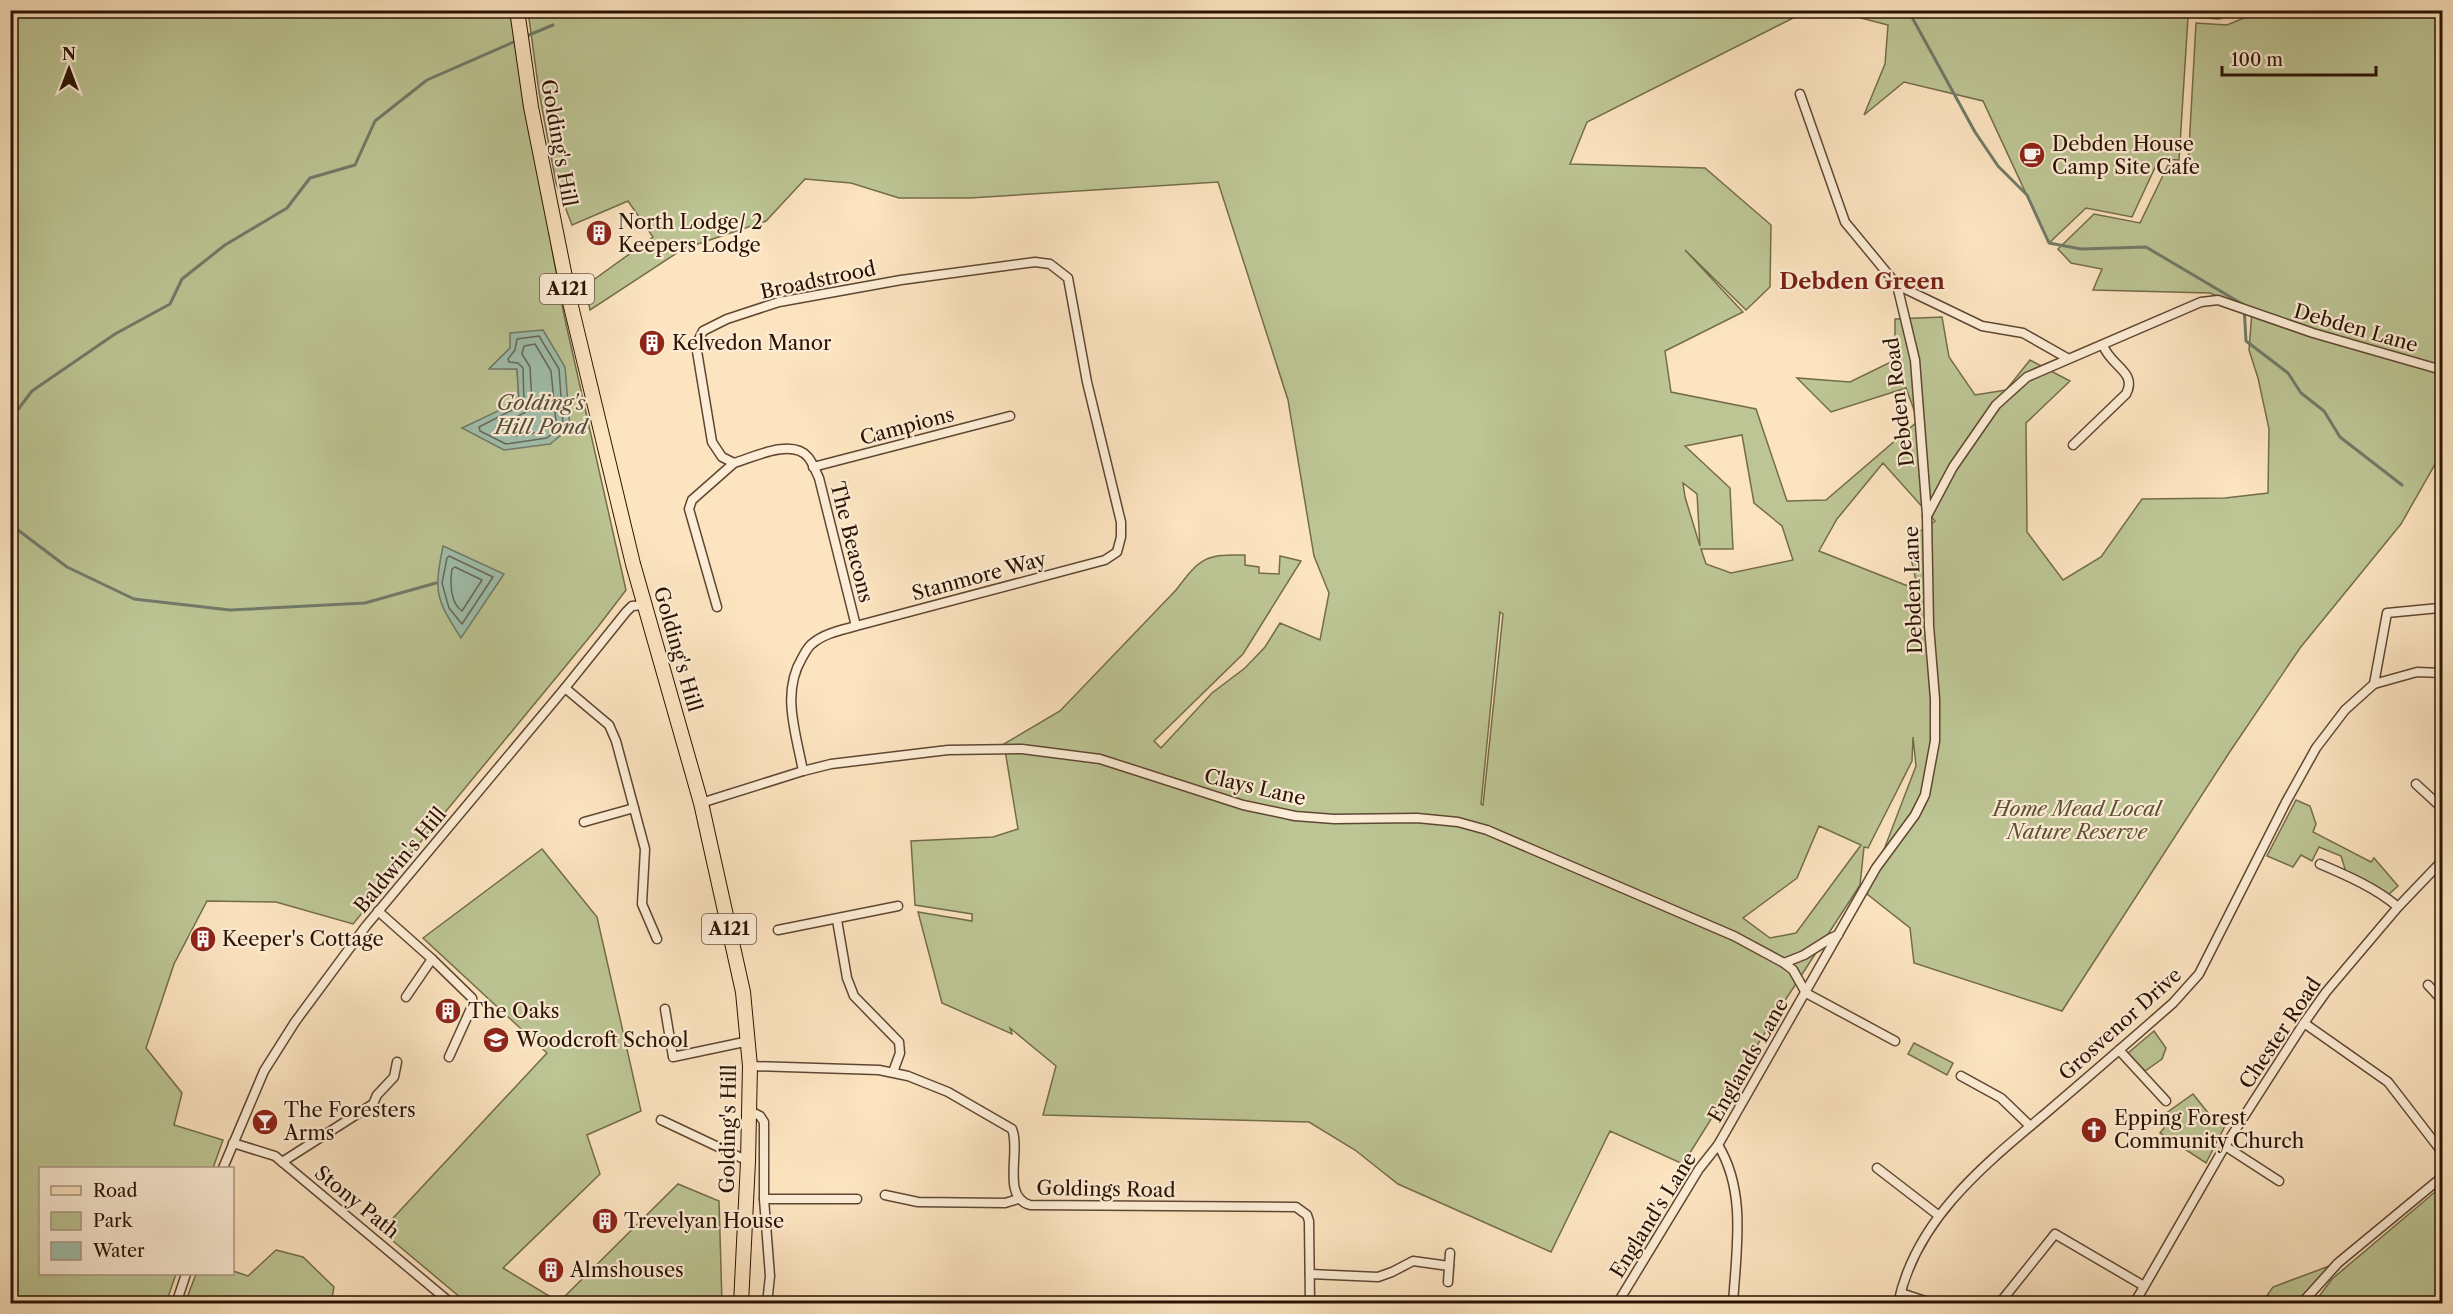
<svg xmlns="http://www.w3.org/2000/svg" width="2453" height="1314" font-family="'Libre Caslon Text',serif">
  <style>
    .green { fill: #bdc594; stroke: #746c4b; stroke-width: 1.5; fill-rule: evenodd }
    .water { fill: #a0bfad; stroke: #717a69; stroke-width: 1.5 }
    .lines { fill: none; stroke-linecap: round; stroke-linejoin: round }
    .shore { stroke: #666858; stroke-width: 1.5 }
    .stream { stroke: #717a69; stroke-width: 3 }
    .street-casing { stroke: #5f4632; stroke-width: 11 }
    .primary-casing { stroke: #2b1202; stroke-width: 16 }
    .street { stroke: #fdedd6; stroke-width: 8 }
    .primary { stroke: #fce4c0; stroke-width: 14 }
    .labels { text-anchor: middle; stroke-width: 4.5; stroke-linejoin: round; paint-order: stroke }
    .shield { fill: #fdedd6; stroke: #6a5442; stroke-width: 1.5 }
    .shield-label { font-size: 18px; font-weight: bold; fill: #2b1202 }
    .street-label { font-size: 20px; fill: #2b1202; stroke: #fdedd6 }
    .poi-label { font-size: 20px; fill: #2b1202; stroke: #fdedd6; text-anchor: start }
    .park-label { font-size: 20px; font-style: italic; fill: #5e5135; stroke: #fdedd6 }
    .water-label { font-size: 21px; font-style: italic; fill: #544f3e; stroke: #fdedd6 }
    .quarter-label { font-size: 22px; font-weight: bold; fill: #7a1f14; stroke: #fdedd6 }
  </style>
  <rect width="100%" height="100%" fill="#fce4c0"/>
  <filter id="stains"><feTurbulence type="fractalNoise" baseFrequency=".00333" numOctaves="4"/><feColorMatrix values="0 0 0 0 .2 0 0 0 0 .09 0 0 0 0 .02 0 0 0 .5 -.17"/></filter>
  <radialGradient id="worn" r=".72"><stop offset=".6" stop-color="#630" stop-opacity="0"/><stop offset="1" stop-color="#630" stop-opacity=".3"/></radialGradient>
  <g class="green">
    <path d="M10 11H512L526 107 564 315 626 590 597 628 353 924 276 902 207 901 174 964 146 1048 182 1093 174 1125 223 1140 213 1168H40V1274H176L166 1303H11ZM510 348 550 444 463 428 519 401 517 369 490 368Z"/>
    <path d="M528 11H1807L1587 122 1570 164 1705 168 1771 225 1770 287 1746 310 1685 250 1743 312 1665 351 1671 392 1756 409 1787 501 1826 500 1918 421 1906 388 1831 412 1797 378 1850 382 1895 360V319L1942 317 1949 357 1975 395 2006 390 2030 360 2070 381 2026 423 2027 532 2063 580 2101 557 2142 499 2225 498 2268 493 2269 429 2258 378 2249 350 2252 311 2210 293 2093 290 2102 269 2071 263 2058 249 2094 214 2140 223 2168 165 2188 166 2196 23 2227 25 2261 11H2442V452L2401 524 2300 648 2229 753 2062 1011 1914 963 1910 928 1867 894 1916 766 1913 737 1912 761 1868 848 1864 847 1860 885 1786 999 1683 1164 1610 1131 1551 1252 1398 1184 1355 1150 1309 1122 1043 1115 1056 1066 1010 1028 1012 1034 942 1003 918 912 972 921V914L915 905 911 841 993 837 1018 829 1004 744 1060 711 1176 590C1200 558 1205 554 1245 555V565L1259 567V573L1279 574 1280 556 1301 561 1243 654 1154 741 1161 748 1212 693 1245 668 1265 647 1280 623 1320 640 1329 593 1314 556 1288 400 1218 182 970 198H899L851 183 805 179 766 221 683 249 590 310 585 286 653 237 628 201 572 225 556 183 539 92ZM1742 435 1754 503 1782 526 1793 560 1731 573 1706 564 1701 549H1733L1730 488 1685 446ZM1883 463 1935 521 1907 540 1918 590 1819 551 1837 519ZM1683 483 1697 494 1700 546 1685 497ZM1500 612 1503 614 1483 805 1481 804ZM1819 826 1861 845 1796 933 1770 938 1743 918 1797 878Z"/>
    <path d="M1834 11 2239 10V11L2219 19 2188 17 2179 160 2159 159 2132 217 2086 208 2049 243 1983 101 1904 82 1864 115 1885 64 1888 25Z"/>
    <path d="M2296 800 2310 806 2316 824 2313 832 2371 862 2374 858 2398 886 2388 895 2346 872 2341 856 2319 847 2312 861 2301 855 2293 867 2267 856Z"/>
    <path d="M542 849 597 917 641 1111 587 1135 600 1174 503 1268 559 1302 678 1184 719 1201 722 1303H467L381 1231 547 1053 423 938Z"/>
    <path d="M2154 1031 2166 1048 2162 1059 2145 1071 2128 1053Z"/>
    <path d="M1914 1043 1953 1063 1947 1075 1908 1054Z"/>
    <path d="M2193 1094 2209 1114 2227 1122 2206 1163 2160 1133 2170 1120 2165 1114Z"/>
    <path d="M2442 1186V1303H2314L2332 1279Z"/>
    <path d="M276 1250 303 1257 334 1287 331 1303H185L196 1274H232L233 1271 248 1276Z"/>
    <path d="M2332 1265 2296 1303 2261 1304 2273 1287Z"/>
  </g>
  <g class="water">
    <path d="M543 330 565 367 570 428 550 444 504 450 462 428 519 401 517 369H489L510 348V333Z"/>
    <path d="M443 546 504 574 461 638C435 598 434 592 443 546Z"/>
  </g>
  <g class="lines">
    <g class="shore">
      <path d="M539 336 559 369 563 425 547 438 506 444 480 431 479 427 524 404 523 368 518 363 509 362 508 359 515 350 517 339Z"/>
      <path d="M535 344 551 371 556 422C542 434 513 440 497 431L496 427 526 412 532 404 530 367 522 354 524 346Z"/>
      <path d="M449 556 493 577 462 624 449 608 442 583 447 558Z"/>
      <path d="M455 567 482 580 462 611C450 603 450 582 452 569Z"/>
    </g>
    <g class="stream">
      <path d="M1908 10 1975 132 1998 166 2027 195 2049 243 2081 249 2146 247 2244 305 2246 341 2288 373 2301 393 2324 411 2340 437 2402 485"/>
      <path d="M524 37 553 25"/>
      <path d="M10 420 32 391 115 334 170 304 182 279 225 245 287 208 310 178 355 165 375 121 427 80 518 40"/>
      <path d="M10 524 67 567 134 599 230 610 365 603 436 583"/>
    </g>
    <defs>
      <g id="street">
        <path d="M1800 94 1845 222 1897 285 1982 326 2023 333 2067 358"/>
        <path d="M1897 285 1915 360 1927 515"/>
        <path d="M2073 445 2126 394C2138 372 2110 366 2103 345"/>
        <path d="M813 467 1010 416"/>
        <path d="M717 607 689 509 692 500 734 463"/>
        <path d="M2374 684 2387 613 2439 608 2442 618"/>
        <path d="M565 688 609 725 616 741 645 849 642 904 657 939"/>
        <path d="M803 771C796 733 781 693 802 658 805 653 808 646 813 643 825 633 842 630 856 626L1105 560 1117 552 1121 537V522L1087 382 1068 278 1050 264 1035 262 901 280 779 302 727 319 703 331 696 345 712 442 722 457 734 463C754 457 792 438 808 457 813 463 816 472 819 478L856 626"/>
        <path d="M2416 784 2442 808"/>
        <path d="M701 803 803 771 831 764 948 750 1022 749 1100 759 1243 805 1295 816 1334 819 1417 818 1458 822 1487 830 1734 936 1784 963 1793 970 1806 993 1895 1041"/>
        <path d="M584 822 634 808"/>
        <path d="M2320 864C2348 876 2376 888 2398 907"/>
        <path d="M378 911 432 959 472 998 473 1004 449 1057"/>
        <path d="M837 920 847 978 854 996 899 1042 900 1053 893 1072"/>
        <path d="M778 930 898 906"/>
        <path d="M1784 963 1804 955 1831 938 1838 935"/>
        <path d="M2428 985 2442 1000"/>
        <path d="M406 997 432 959"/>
        <path d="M665 1009 673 1057 749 1041"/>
        <path d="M2304 1023 2388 1082 2442 1152"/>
        <path d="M2119 1050 2166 1101"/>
        <path d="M750 1066 879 1070 908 1076 948 1092 1012 1129C1021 1151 1001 1197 1030 1205L1296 1207 1307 1215 1309 1221 1310 1304"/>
        <path d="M1961 1076 2001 1098 2030 1126"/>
        <path d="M750 1111 760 1116 764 1122V1199L770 1276 767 1304"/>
        <path d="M661 1120 748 1161"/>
        <path d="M233 1143 275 1156 452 1304"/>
        <path d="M1718 1145C1747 1192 1736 1251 1733 1304"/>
        <path d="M2225 1146 2279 1181"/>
        <path d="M282 1162 373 1104 377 1095 394 1077 397 1062"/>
        <path d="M223 1168 264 1071 295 1022 366 926 565 688 626 612 632 606 645 605"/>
        <path d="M1877 1168 1938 1215"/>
        <path d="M885 1195 918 1202 1005 1203 1018 1199"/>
        <path d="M764 1199H857"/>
        <path d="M1310 1274 1378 1277 1392 1272 1413 1261 1449 1266"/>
        <path d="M1448 1282 1450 1253"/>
        <path d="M1901 1293 1934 1304"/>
        <path d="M176 1304 186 1274"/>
        <path d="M1617 1304 1699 1169 1718 1145 1876 868 1915 815 1925 795 1935 741V699L1929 626 1927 516 1953 467 1996 405 2027 377 2201 302 2218 300 2313 333 2442 370"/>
        <path d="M1898 1304C1915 1220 1984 1165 2046 1113 2088 1077 2131 1040 2173 1003L2199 974 2286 802 2316 748 2345 710 2374 684 2417 672 2442 673"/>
        <path d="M1999 1304 2055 1234 2144 1286"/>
        <path d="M2134 1304 2225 1146 2304 1023 2326 992 2398 907 2442 861"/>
        <path d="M2301 1304 2338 1263 2442 1177"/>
      </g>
      <path id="primary" d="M517 10 531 107 570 302 633 564 701 803 743 992 750 1066 748 1161 741 1304"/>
    </defs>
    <use href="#street" class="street-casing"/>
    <use href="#primary" class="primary-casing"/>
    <use href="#street" class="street"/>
    <use href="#primary" class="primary"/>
  </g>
  <defs>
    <symbol id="cafe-disc" viewBox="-11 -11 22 22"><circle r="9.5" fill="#8f2418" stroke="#fdedd6"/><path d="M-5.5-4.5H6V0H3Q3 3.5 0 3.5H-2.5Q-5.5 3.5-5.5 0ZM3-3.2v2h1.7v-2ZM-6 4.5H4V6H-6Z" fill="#fff"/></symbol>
    <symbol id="building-disc" viewBox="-11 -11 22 22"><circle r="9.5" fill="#8f2418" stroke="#fdedd6"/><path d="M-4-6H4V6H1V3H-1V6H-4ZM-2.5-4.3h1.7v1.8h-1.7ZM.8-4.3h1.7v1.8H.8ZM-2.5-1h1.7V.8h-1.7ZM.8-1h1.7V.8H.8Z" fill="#fff"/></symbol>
    <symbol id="school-disc" viewBox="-11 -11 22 22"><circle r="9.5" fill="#8f2418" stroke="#fdedd6"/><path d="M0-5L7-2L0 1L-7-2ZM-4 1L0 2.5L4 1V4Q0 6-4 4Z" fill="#fff"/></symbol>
    <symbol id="bar-disc" viewBox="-11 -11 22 22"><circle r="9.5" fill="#8f2418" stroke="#fdedd6"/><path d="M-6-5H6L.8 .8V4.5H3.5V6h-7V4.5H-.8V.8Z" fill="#fff"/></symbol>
    <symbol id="church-disc" viewBox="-11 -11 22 22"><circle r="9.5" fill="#8f2418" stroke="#fdedd6"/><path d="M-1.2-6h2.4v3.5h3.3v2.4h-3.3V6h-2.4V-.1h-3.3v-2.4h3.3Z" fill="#fff"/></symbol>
  </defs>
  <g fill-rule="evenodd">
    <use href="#cafe-disc" x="2017" y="140" width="30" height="30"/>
    <use href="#building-disc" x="584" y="218" width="30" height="30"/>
    <use href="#building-disc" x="637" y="328" width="30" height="30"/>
    <use href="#building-disc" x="188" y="924" width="30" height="30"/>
    <use href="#building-disc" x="433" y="996" width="30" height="30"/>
    <use href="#school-disc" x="481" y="1025" width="30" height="30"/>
    <use href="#bar-disc" x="250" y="1107" width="30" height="30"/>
    <use href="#church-disc" x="2079" y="1115" width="30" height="30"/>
    <use href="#building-disc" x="590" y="1206" width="30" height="30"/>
    <use href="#building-disc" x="536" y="1255" width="30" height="30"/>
  </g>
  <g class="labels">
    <g class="shield">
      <rect x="540" y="274" width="54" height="30" rx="4.5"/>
      <rect x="702" y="914" width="54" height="30" rx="4.5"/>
    </g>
    <g class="shield-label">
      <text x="567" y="295">A121</text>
      <text x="729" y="935">A121</text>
    </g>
    <g class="street-label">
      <text transform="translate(559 143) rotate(80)" y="7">Golding's Hill</text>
      <text transform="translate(818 280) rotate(-12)" y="7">Broadstrood</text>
      <text transform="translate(2356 328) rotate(16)" y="7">Debden Lane</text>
      <text transform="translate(1899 402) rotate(-97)" y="7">Debden Road</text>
      <text transform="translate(907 426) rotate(-15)" y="7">Campions</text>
      <text transform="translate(852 542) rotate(76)" y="7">The Beacons</text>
      <text transform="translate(979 576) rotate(-15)" y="7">Stanmore Way</text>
      <text transform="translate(1913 590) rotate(-92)" y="7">Debden Lane</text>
      <text transform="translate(678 649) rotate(74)" y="7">Golding's Hill</text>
      <text transform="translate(1255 787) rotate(13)" y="7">Clays Lane</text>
      <text transform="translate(400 860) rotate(-50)" y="7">Baldwin's Hill</text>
      <text transform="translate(2120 1024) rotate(-42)" y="7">Grosvenor Drive</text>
      <text transform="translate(2280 1033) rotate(-56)" y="7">Chester Road</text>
      <text transform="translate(1748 1060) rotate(-60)" y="7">Englands Lane</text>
      <text transform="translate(728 1129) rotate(-89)" y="7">Golding's Hill</text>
      <text transform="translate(1106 1189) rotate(1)" y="7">Goldings Road</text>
      <text transform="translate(357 1202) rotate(39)" y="7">Stony Path</text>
      <text transform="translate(1653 1215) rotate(-58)" y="7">England's Lane</text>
    </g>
    <g class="poi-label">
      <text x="2052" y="151">Debden House<tspan x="2052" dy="23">Camp Site Cafe</tspan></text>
      <text x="618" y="229">North Lodge/ 2<tspan x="618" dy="23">Keepers Lodge</tspan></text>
      <text x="672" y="350">Kelvedon Manor</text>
      <text x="222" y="946">Keeper's Cottage</text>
      <text x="468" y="1018">The Oaks</text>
      <text x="516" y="1047">Woodcroft School</text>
      <text x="284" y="1117">The Foresters<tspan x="284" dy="23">Arms</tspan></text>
      <text x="2114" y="1125">Epping Forest<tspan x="2114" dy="23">Community Church</tspan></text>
      <text x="624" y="1228">Trevelyan House</text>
      <text x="570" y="1277">Almshouses</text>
    </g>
    <g class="park-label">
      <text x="2077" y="816">Home Mead Local<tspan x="2077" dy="23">Nature Reserve</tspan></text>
    </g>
    <g class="water-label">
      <text x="541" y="410">Golding's<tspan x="541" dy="24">Hill Pond</tspan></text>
    </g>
    <g class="quarter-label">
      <text x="1862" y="289">Debden Green</text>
    </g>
  </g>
  <rect width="2453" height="1314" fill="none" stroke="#fce4c0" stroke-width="36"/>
  <rect x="12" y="12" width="2429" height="1290" fill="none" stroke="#2b1202" stroke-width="3"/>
  <rect x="18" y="18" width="2417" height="1278" fill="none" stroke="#2b1202" stroke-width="1.5"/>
  <rect x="39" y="1167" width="195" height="108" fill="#fdedd6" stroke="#a99581" stroke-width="1.5"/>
  <rect x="51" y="1186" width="30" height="9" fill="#fce4c0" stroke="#a99581" stroke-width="1.5"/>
  <text x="93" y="1197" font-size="18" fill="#2b1202">Road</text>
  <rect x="51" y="1212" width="30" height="18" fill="#bdc594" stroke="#a99581" stroke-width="1.5"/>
  <text x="93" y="1227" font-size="18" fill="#2b1202">Park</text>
  <rect x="51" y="1242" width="30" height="18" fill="#a0bfad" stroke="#a99581" stroke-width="1.5"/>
  <text x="93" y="1257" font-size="18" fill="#2b1202">Water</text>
  <g transform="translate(69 69)" stroke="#fdedd6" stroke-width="4.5" paint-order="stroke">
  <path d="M0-4.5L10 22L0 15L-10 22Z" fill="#2b1202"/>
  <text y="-9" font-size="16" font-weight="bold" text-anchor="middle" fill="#2b1202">N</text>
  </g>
  <path d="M2222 66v9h154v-9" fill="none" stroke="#2b1202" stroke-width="3"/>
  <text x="2231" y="66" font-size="18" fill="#2b1202" stroke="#fdedd6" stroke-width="4.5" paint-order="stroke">100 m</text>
  <rect width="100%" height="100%" filter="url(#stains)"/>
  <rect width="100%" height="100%" fill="url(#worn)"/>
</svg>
